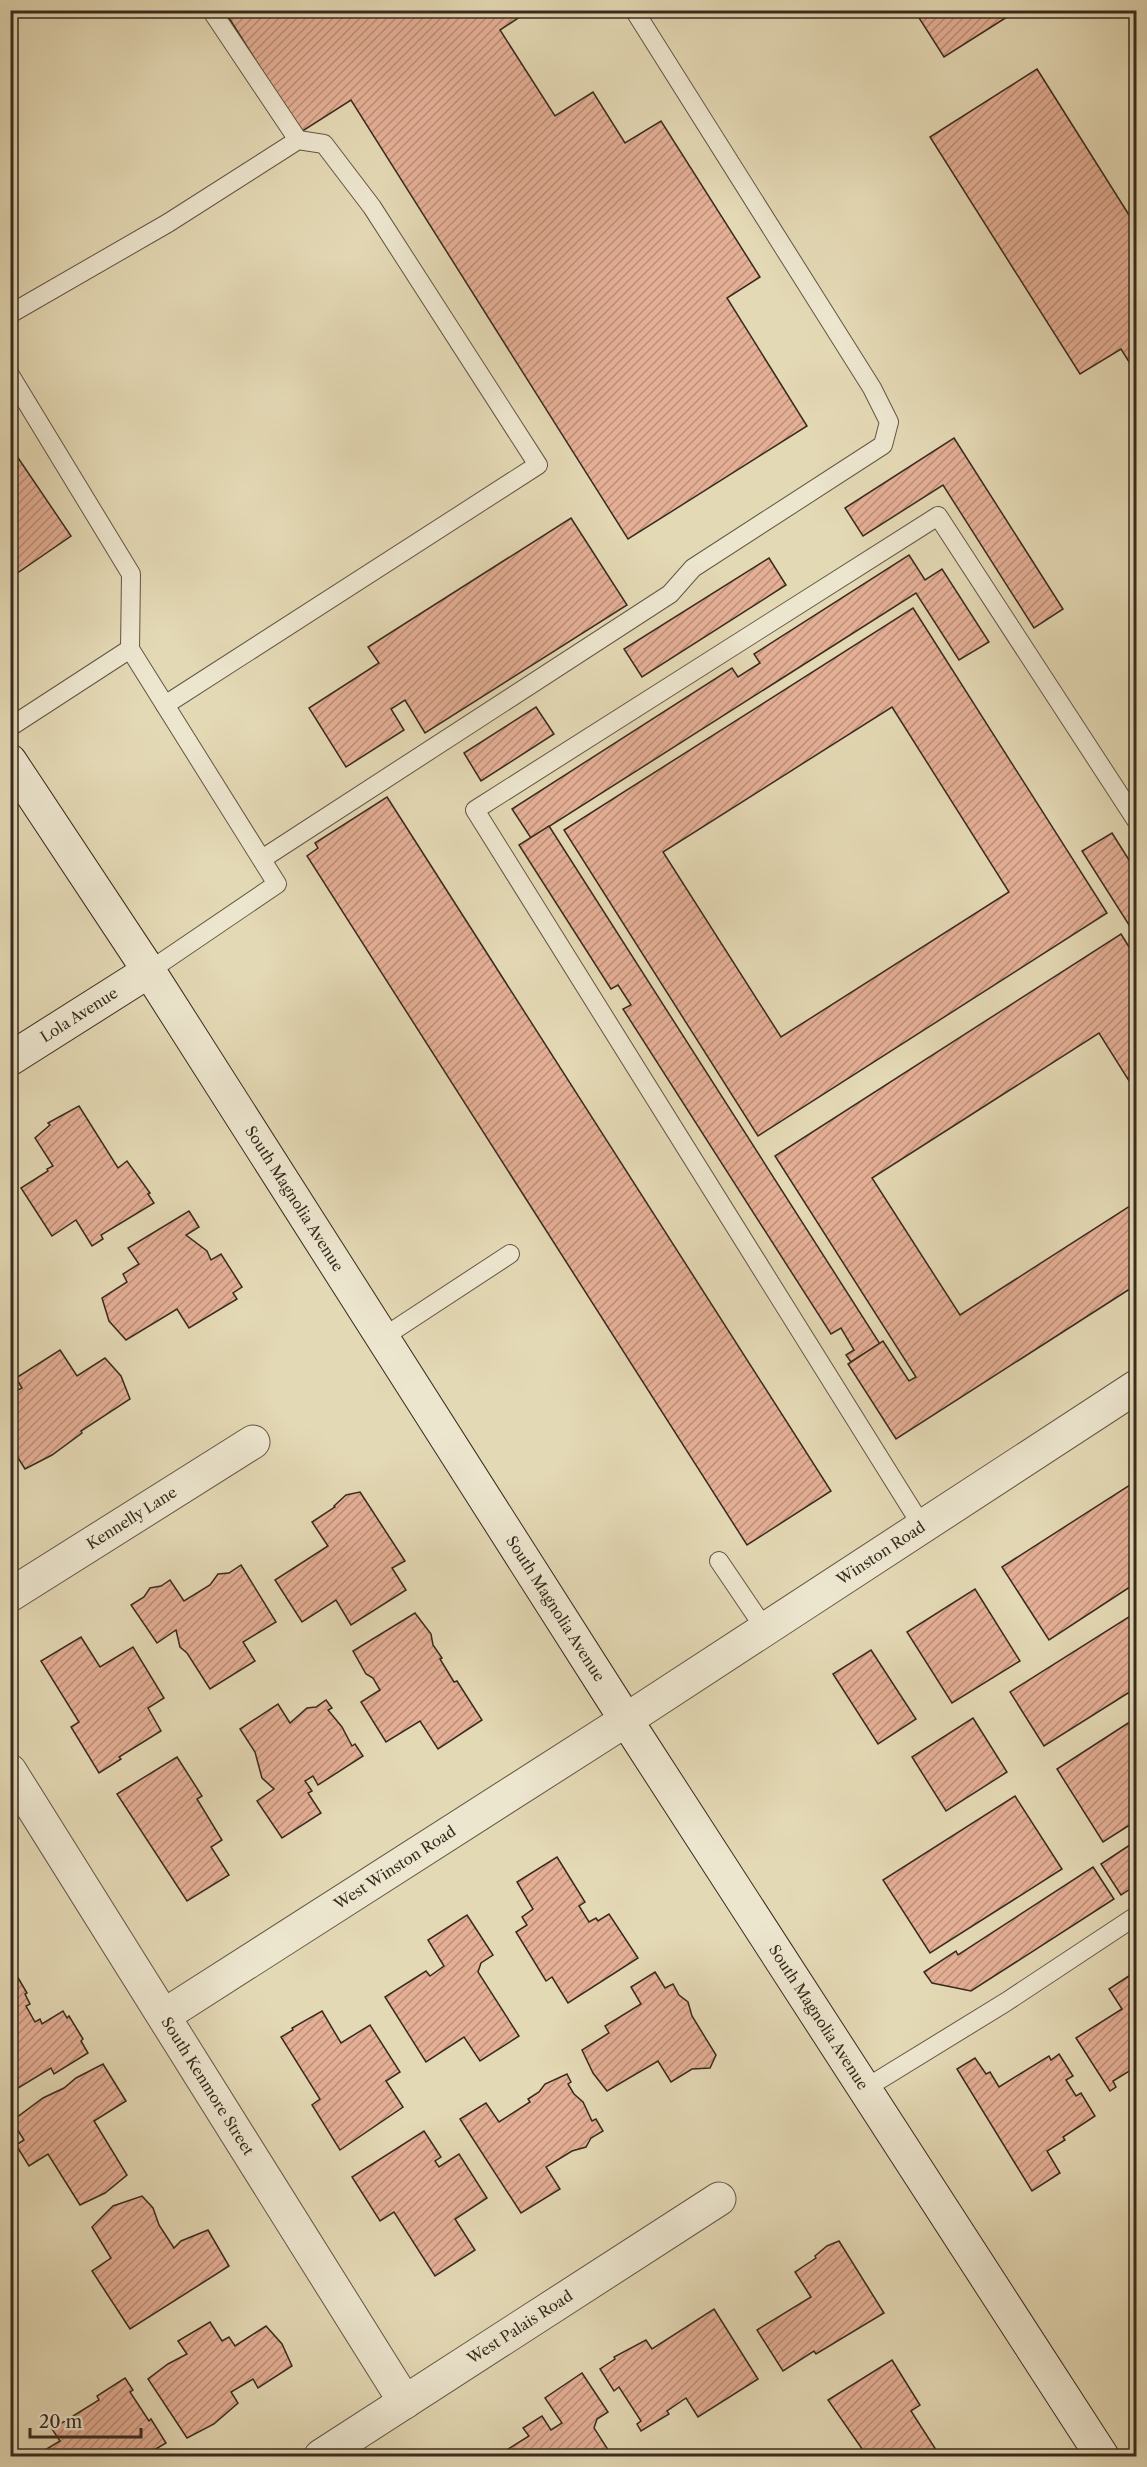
<svg xmlns="http://www.w3.org/2000/svg" width="1147" height="2467" font-family="'Libre Caslon Text',serif">
  <style>
    .building { fill: url(#building-hatch); stroke: #382b1e; stroke-width: 1.5; fill-rule: evenodd }
    .lines { fill: none; stroke-linecap: round; stroke-linejoin: round }
    .lane-casing { stroke: #635644; stroke-width: 20 }
    .street-casing { stroke: #635644; stroke-width: 35 }
    .secondary-casing { stroke: #382b1e; stroke-width: 35 }
    .lane { stroke: #ede6cf; stroke-width: 18 }
    .street { stroke: #ede6cf; stroke-width: 33 }
    .secondary { stroke: #ede6cf; stroke-width: 33 }
    .labels { text-anchor: middle; stroke-width: 6; stroke-linejoin: round; paint-order: stroke }
    .street-label { font-size: 15px; fill: #382b1e; stroke: #ede6cf }
  </style>
  <defs>
    <pattern id="building-hatch" width="6" height="6" patternUnits="userSpaceOnUse" patternTransform="scale(1.5)"><rect width="6" height="6" fill="#e5af96"/><path d="M-1 1l2-2M0 6l6-6M5 7l2-2" fill="none" stroke="#bb8f7a"/></pattern>
  </defs>
  <rect width="100%" height="100%" fill="#e4d9b5"/>
  <filter id="stains"><feTurbulence type="fractalNoise" baseFrequency=".00333" numOctaves="4"/><feColorMatrix values="0 0 0 0 .2 0 0 0 0 .09 0 0 0 0 .02 0 0 0 .5 -.17"/></filter>
  <radialGradient id="worn" r=".72"><stop offset=".6" stop-color="#630" stop-opacity="0"/><stop offset="1" stop-color="#630" stop-opacity=".3"/></radialGradient>
  <g class="building">
    <path d="M224 10H525L526 13 500 30 555 116 593 92 625 143 661 121 760 277 727 298 807 426 628 539 351 100 301 132Z"/>
    <path d="M914 10H1018L944 57Z"/>
    <path d="M1037 69 1136 226V373L1121 349 1080 374 930 137Z"/>
    <path d="M954 438 1063 609 1034 628 943 485 863 536 845 508Z"/>
    <path d="M10 446 71 536 13 576 10 572Z"/>
    <path d="M571 518 627 605 425 733 405 700 391 709 404 730 346 767 309 708 379 663 368 647Z"/>
    <path d="M909 555 925 580 942 569 989 642 959 660 916 593 531 838 512 809 732 668 738 677 760 663 754 654Z"/>
    <path d="M769 558 786 585 642 677 624 649Z"/>
    <path d="M913 608 1107 913 758 1136 564 830ZM892 707 1009 892 781 1037 663 852Z"/>
    <path d="M536 707 554 734 481 781 464 753Z"/>
    <path d="M387 797 831 1491 747 1545 307 856 318 848 315 843Z"/>
    <path d="M549 826 880 1344 851 1362 846 1355 854 1350 841 1328 831 1334 623 1009 631 1005 618 985 611 989 519 845Z"/>
    <path d="M1112 833 1136 871V936L1082 851Z"/>
    <path d="M1121 934 1136 958V1092L1099 1033 872 1178 960 1315 1136 1202V1285L896 1439 848 1364 883 1341 909 1381 916 1377 775 1156Z"/>
    <path d="M79 1106 118 1168 127 1161 150 1193 148 1194 154 1203 101 1235 103 1239 92 1246 76 1220 52 1236 21 1188 48 1171 47 1169 53 1166 35 1138 50 1125 48 1123Z"/>
    <path d="M189 1211 199 1227 186 1235 207 1251 211 1260 221 1254 242 1287 233 1293 237 1299 189 1328 177 1309 126 1340 109 1321 102 1298 127 1282 123 1274 139 1264 128 1248Z"/>
    <path d="M60 1350 77 1376 105 1358 121 1376 130 1399 81 1431 82 1433 52 1455 25 1469 10 1445V1394L22 1388 16 1378Z"/>
    <path d="M1133 1483 1136 1489V1583L1049 1640 1002 1567Z"/>
    <path d="M360 1492 405 1561 392 1568 406 1590 351 1625 336 1600 302 1622 275 1580 328 1546 312 1522 335 1507 334 1506 346 1495Z"/>
    <path d="M241 1565 276 1622 243 1642 255 1661 210 1689 187 1653 180 1647 176 1630 157 1643 131 1605 144 1597 150 1588 161 1586 170 1580 184 1601 210 1585 218 1574 229 1573Z"/>
    <path d="M975 1589 1020 1661 952 1703 907 1632Z"/>
    <path d="M415 1613 431 1634 433 1645 442 1658 440 1659 454 1682 457 1681 482 1720 438 1749 420 1721 386 1742 361 1702 380 1690 373 1678 366 1674 353 1651Z"/>
    <path d="M1135 1613 1136 1688 1044 1746 1010 1692Z"/>
    <path d="M81 1637 100 1667 133 1647 164 1698 148 1708 161 1731 119 1757 121 1759 99 1773 71 1727 79 1722 41 1661Z"/>
    <path d="M871 1650 916 1719 878 1744 833 1674Z"/>
    <path d="M326 1700 332 1708 328 1710 342 1727 352 1746 355 1744 363 1756 318 1785 313 1776 305 1781 312 1791 308 1793 321 1813 282 1838 257 1801 274 1789 262 1778 255 1752 240 1729 278 1704 290 1723 307 1708 316 1707Z"/>
    <path d="M973 1718 1007 1772 946 1811 912 1757Z"/>
    <path d="M1136 1718V1821L1103 1842 1057 1769Z"/>
    <path d="M177 1757 202 1796 197 1799 222 1840 211 1847 229 1875 187 1901 117 1794Z"/>
    <path d="M1015 1796 1062 1869 930 1953 883 1880Z"/>
    <path d="M1136 1841V1885L1121 1895 1101 1864Z"/>
    <path d="M557 1857 585 1902 579 1906 589 1922 596 1918 598 1921 609 1914 638 1958 568 2003 552 1977 546 1981 516 1932 527 1925 522 1917 533 1909 517 1882Z"/>
    <path d="M1093 1867 1114 1899 971 1991 932 1983 924 1972 956 1951 958 1955Z"/>
    <path d="M467 1915 493 1955 481 1963 478 1972 519 2036 480 2061 464 2037 426 2062 385 1997 426 1971 430 1976 444 1966 428 1940Z"/>
    <path d="M655 1972 665 1988 673 1984 679 1995 688 2002 692 2016 716 2055 710 2068 692 2069 671 2082 658 2061 607 2091 593 2073 582 2050 609 2033 605 2026 641 2004 631 1987Z"/>
    <path d="M1135 1972 1136 2072 1134 2068 1113 2081 1116 2087 1110 2091 1076 2038 1122 2009 1109 1989Z"/>
    <path d="M10 1973 15 1977 17 1976 27 1993 25 1994 30 2004 26 2006 35 2022 40 2019 42 2024 63 2011 67 2018 69 2016 83 2039 81 2041 88 2053 54 2074 51 2068 10 2093Z"/>
    <path d="M322 2011 341 2043 370 2025 400 2072 386 2081 403 2107 340 2150 312 2105 320 2099 281 2037 293 2030 292 2028Z"/>
    <path d="M1059 2054 1073 2076 1066 2080 1076 2096 1081 2093 1095 2116 1063 2137 1065 2140 1047 2151 1060 2173 1032 2191 957 2069 975 2058 986 2074 990 2072 999 2087 1049 2056 1051 2060Z"/>
    <path d="M103 2064 126 2101 94 2121 127 2175 105 2193 80 2205 48 2154 29 2166 16 2145 24 2140 12 2121 43 2098 64 2088 76 2078Z"/>
    <path d="M567 2074 571 2082 568 2084 574 2094 583 2102 592 2121 596 2119 603 2131 591 2138 586 2147 572 2151 546 2167 560 2189 521 2213 460 2119 486 2103 499 2122 530 2102 528 2099 539 2092 545 2084Z"/>
    <path d="M424 2131 441 2157 435 2161 439 2167 459 2154 487 2198 455 2219 475 2250 435 2276 394 2212 380 2221 352 2177Z"/>
    <path d="M142 2196 153 2208 159 2225 174 2248 181 2241 208 2230 229 2266 130 2329 92 2271 111 2258 92 2227 113 2206Z"/>
    <path d="M839 2241 884 2313 816 2354 814 2351 783 2371 757 2330 811 2297 795 2272 816 2258 815 2256 827 2246Z"/>
    <path d="M714 2309 758 2379 698 2417 686 2398 667 2411 669 2414 641 2431 637 2424 641 2421 619 2387 614 2391 600 2369 615 2359 614 2357 646 2340 652 2349Z"/>
    <path d="M210 2322 222 2341 229 2337 235 2346 266 2326 282 2344 292 2366 258 2388 253 2379 231 2392 238 2403 214 2424 187 2438 148 2379 168 2364 187 2354 178 2341Z"/>
    <path d="M892 2360 920 2405 911 2411 940 2456H867L828 2400Z"/>
    <path d="M582 2373 608 2412 597 2419 594 2428 612 2456H502L500 2454 529 2436 523 2428 542 2416 551 2430 562 2423 545 2398Z"/>
    <path d="M125 2378 133 2390 130 2392 149 2421 151 2419 166 2443 144 2456H35L60 2441 52 2429 99 2400 97 2396Z"/>
  </g>
  <g class="lines">
    <defs>
      <g id="lane">
        <path d="M211 10 298 140"/>
        <path d="M10 314 168 223 298 140 324 144 372 207 538 465 165 705"/>
        <path d="M10 375 131 574 130 649 277 884 149 971"/>
        <path d="M10 727 130 649"/>
        <path d="M262 859 670 594 693 568 883 445 889 422 872 388 634 10"/>
        <path d="M382 1338 510 1254"/>
        <path d="M922 1526 475 810 938 516 1136 820"/>
        <path d="M719 1561 765 1629"/>
        <path d="M866 2088 1006 2002 1136 1916"/>
      </g>
      <g id="street">
        <path id="s1" d="M10 1595 253 1442"/>
        <path id="s2" d="M10 1771 405 2402"/>
        <path id="s3" d="M165 2015 626 1720 1136 1387"/>
        <path id="s4" d="M321 2456 719 2199"/>
      </g>
      <g id="secondary">
        <path id="s5" d="M10 761 149 971 626 1720 1102 2456"/>
        <path id="s6" d="M10 1059 149 971"/>
      </g>
    </defs>
    <use href="#lane" class="lane-casing"/>
    <use href="#street" class="street-casing"/>
    <use href="#secondary" class="secondary-casing"/>
    <use href="#lane" class="lane"/>
    <use href="#street" class="street"/>
    <use href="#secondary" class="secondary"/>
  </g>
  <g class="labels">
    <g class="street-label">
      <text dy="5" stroke="none"><textPath href="#s6" startOffset="82">Lola Avenue</textPath></text>
      <text dy="5" stroke="none"><textPath href="#s5" startOffset="522">South Magnolia Avenue</textPath></text>
      <text dy="5" stroke="none"><textPath href="#s1" startOffset="144">Kennelly Lane</textPath></text>
      <text dy="5" stroke="none"><textPath href="#s3" startOffset="852">Winston Road</textPath></text>
      <text dy="5" stroke="none"><textPath href="#s5" startOffset="1008">South Magnolia Avenue</textPath></text>
      <text dy="5" stroke="none"><textPath href="#s3" startOffset="273">West Winston Road</textPath></text>
      <text dy="5" stroke="none"><textPath href="#s5" startOffset="1494">South Magnolia Avenue</textPath></text>
      <text dy="5" stroke="none"><textPath href="#s2" startOffset="372">South Kenmore Street</textPath></text>
      <text dy="5" stroke="none"><textPath href="#s4" startOffset="237">West Palais Road</textPath></text>
    </g>
  </g>
  <rect width="1147" height="2467" fill="none" stroke="#e4d9b5" stroke-width="36"/>
  <rect x="12" y="12" width="1123" height="2443" fill="none" stroke="#382b1e" stroke-width="3"/>
  <rect x="18" y="18" width="1111" height="2431" fill="none" stroke="#382b1e" stroke-width="1.5"/>
  <path d="M30 2428v9h111v-9" fill="none" stroke="#382b1e" stroke-width="3"/>
  <text x="39" y="2428" font-size="18" fill="#382b1e" stroke="#ede6cf" stroke-width="4.5" paint-order="stroke">20 m</text>
  <rect width="100%" height="100%" filter="url(#stains)"/>
  <rect width="100%" height="100%" fill="url(#worn)"/>
</svg>
